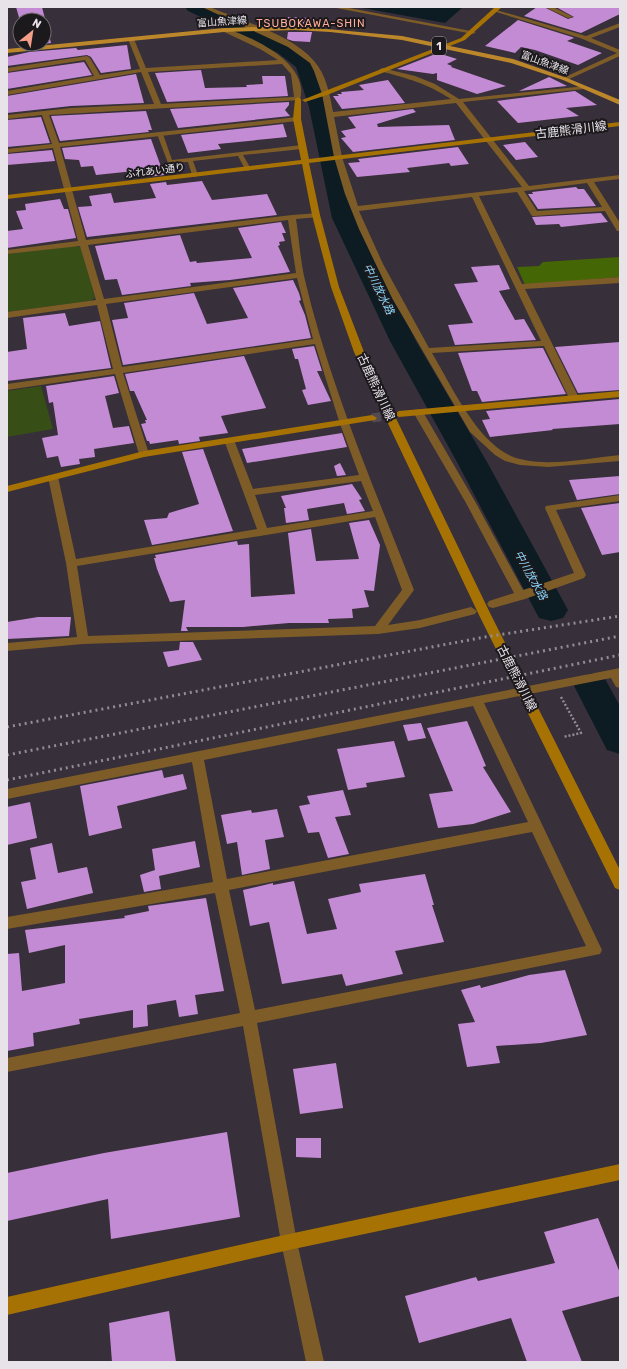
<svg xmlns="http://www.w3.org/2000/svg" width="627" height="1369" font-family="Rubik,'Noto Sans JP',sans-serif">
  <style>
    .green { fill: #384e17 }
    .forest { fill: #456605 }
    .water { fill: #0d1c23 }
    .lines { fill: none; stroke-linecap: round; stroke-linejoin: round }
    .river { fill: #0d1c23; fill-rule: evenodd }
    .building { fill: #c48bd5 }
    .secondary-tunnel { stroke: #524a53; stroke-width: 9; stroke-dasharray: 9 4.5; stroke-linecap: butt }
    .path { stroke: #938d95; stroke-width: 2.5; stroke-dasharray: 2 2; stroke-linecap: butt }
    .lane { fill: #7d5c28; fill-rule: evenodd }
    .street { fill: #7d5c28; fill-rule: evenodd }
    .secondary { fill: #a67204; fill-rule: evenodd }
    .primary { fill: #bc872a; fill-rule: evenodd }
    .rail { stroke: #928c94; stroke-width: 3; stroke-dasharray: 2 4; stroke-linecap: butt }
    .labels { text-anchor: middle; stroke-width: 4; stroke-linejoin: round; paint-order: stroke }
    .far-street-label { font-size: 10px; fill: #e8e3e9; stroke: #1c191d }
    .far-neighbourhood-label { font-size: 11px; letter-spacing: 1px; fill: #fead99; stroke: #1c191d }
    .shield { fill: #1c191d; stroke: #aba6ac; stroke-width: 1 }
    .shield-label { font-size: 11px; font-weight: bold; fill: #e8e3e9 }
    .far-water-label { font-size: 11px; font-style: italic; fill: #89d6f9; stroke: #1c191d }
    .street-label { font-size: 12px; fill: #e8e3e9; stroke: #1c191d }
  </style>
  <rect width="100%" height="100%" fill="#372f39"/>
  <g class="green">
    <path d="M73 246 81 247 95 298 90 301 7 312V254Z"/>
    <path d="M41 386 53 429 7 437V391Z"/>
  </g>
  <path class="forest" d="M620 257V277L525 285 517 267 539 266 543 262Z"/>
  <path class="water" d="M357 7H463L445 23Z"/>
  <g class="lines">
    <g class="river">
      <path d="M185 7H208L292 45 315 65 329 107 356 218 416 341 487 462 568 610 563 618 551 621 539 618 457 462 390 341 332 218 309 107 296 67 278 53 188 11Z"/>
      <path d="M592 673 604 677 620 706V754L607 750 574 686 580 677Z"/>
    </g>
  </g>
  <g class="building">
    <path d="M16 7H42L51 43 44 44V20L20 21Z"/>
    <path d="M537 7H544L568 19 574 17 556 7H620V14L581 33 524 16Z"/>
    <path d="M288 17 314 18 313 26 288 25Z"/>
    <path d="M518 20 572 37 574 38 567 41 602 53 578 65 535 50 521 47 515 53 485 46Z"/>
    <path d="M288 32H312L310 42 293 41 287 39Z"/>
    <path d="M127 45 131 69 101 73 91 57 87 55 7 66V57L29 52 76 48 78 50Z"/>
    <path d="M438 53 457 59 447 64 452 66 451 67 506 86 477 94 437 80V73L433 74 397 69Z"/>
    <path d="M84 62 92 75 7 89V73Z"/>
    <path d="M201 70 205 88 247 87 246 85 263 84 262 76H285L288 96 167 102 155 73Z"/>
    <path d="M136 74 144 103 71 106 7 113V96Z"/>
    <path d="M549 77 567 86 519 91Z"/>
    <path d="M388 80 405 103 342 109 333 96H339L337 94H342L341 92 364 90 359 85Z"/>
    <path d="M575 91 597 105 566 108 579 116 518 123 497 101Z"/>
    <path d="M289 102V105L285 110 290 116 178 128 170 109Z"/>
    <path d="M413 109 416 112 377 124 378 127 449 125 455 140 353 152 341 138 346 137 341 131 356 128 348 117Z"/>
    <path d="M146 111 152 130H148L149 132 60 141 51 116Z"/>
    <path d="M41 117 50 143 7 147V120Z"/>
    <path d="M283 124 287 137 218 144 221 149 188 153 181 135Z"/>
    <path d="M151 139 164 175 147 177 144 170 96 175 93 166 81 167 79 160 65 159 62 148Z"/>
    <path d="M525 142 538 157 516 160 503 145Z"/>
    <path d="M458 147 469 164 451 166 449 163 407 168 410 172 357 177 348 163 360 162 358 159Z"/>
    <path d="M52 150 55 161 7 165V154Z"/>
    <path d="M202 181 212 200 267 194 277 215 87 237 78 207 92 206 89 196 111 193 114 203 156 198 150 184 166 182 167 185Z"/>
    <path d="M576 187 578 189H584L596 206 538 209 528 194H533L532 192Z"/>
    <path d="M60 199 64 209H68L76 238 7 248V231L23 229 16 211 26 210 25 204Z"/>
    <path d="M601 213 608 222 561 227 559 224 536 225 532 217Z"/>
    <path d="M281 222 286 233H282L285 241 279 242 280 245 278 246 290 272 230 280 190 283 191 286 122 295 117 279 105 280 95 246 180 235 190 262 196 261 197 263 252 258 238 228Z"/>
    <path d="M499 265 510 289 499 291 515 320 524 319 536 340 455 345 448 325 473 323 454 284 478 282 471 267Z"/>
    <path d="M293 280 299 293 301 300 299 301 305 315 311 338 123 365 112 320 128 318 124 303 194 293 207 324 248 318 233 288Z"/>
    <path d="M65 313 69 326 100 321 111 368 7 381V352L27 349 23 318Z"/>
    <path d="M620 342V390L578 393 555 347Z"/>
    <path d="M314 346 322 371H317L331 401 308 405 302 390 306 389 298 359H295L292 349Z"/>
    <path d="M540 348H543L566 394 482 402 477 391H472L458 353Z"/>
    <path d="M244 356 266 408 221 416 228 433 199 437 200 441 179 444 178 440 150 444 149 441H147L141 424 146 423 145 420H147L134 391H130L125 374Z"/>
    <path d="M114 376 119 393 105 396 113 428 129 426 134 443 94 449 95 457 79 459 80 464 61 467 58 456 47 458 42 438 58 435 53 402 49 403 46 386Z"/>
    <path d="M620 399V424L552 429 553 430 490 437 482 420 490 419 486 411Z"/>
    <path d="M342 433 347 447 247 463 242 449Z"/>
    <path d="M203 449 233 531 152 545 144 520 167 518 169 513 199 504 182 452Z"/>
    <path d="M340 463 346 475 337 476 334 466Z"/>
    <path d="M620 476V494L577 500 569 480Z"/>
    <path d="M352 484 362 499 359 500 365 511 347 514 344 503 307 509 309 520 286 523 284 508H286L281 496Z"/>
    <path d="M620 503V552L602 555 581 508Z"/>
    <path d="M369 520 380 545 374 591 364 590 369 607 352 609 353 618 328 619 329 623H289L243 627H186L188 631H181L185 600 170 602 157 569 154 558H156L155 555 237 541 238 545 249 544 251 597 295 594 288 533 311 529 316 561 359 559 349 523Z"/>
    <path d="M38 617H71L69 636 7 639V622Z"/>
    <path d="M180 642H193L202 660 168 667 163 652 179 650Z"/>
    <path d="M467 721 486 766 483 767 511 812 473 824 438 828 429 794 453 791 427 728Z"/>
    <path d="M421 723 426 738 408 741 403 725Z"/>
    <path d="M394 741 405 777 366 783 367 787 348 790 337 749Z"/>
    <path d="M162 770 164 778 183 774 187 789 117 806 122 828 89 836 80 786Z"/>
    <path d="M343 790 351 815 335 817 349 854 328 858 319 832 308 833 299 806 310 804 307 796Z"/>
    <path d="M30 802 37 838 7 845V807Z"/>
    <path d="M277 809 284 837 265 840 270 869 242 875 237 842 227 844 221 815 251 810 252 813Z"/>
    <path d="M195 841 200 867 159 876 161 889 144 892 140 875 155 870 152 849Z"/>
    <path d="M52 843 58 873 87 867 93 893 27 909 21 882 36 879 30 848Z"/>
    <path d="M425 874 434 905H432L444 942 395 951 403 974 346 986 342 974 282 984 269 922 250 926 243 890 273 883V885L294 881 307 934 337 929 328 899 361 892 359 884Z"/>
    <path d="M206 898 224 991 195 995 198 1014 179 1017 176 1000 147 1005 148 1026 133 1028V1010L79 1019 80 1024 33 1033 34 1046 7 1051V954L19 953 22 991 65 983V945L29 953 25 930 125 918 124 916 149 911 148 906Z"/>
    <path d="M565 970 587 1035 541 1043 496 1046 500 1063 467 1067 458 1024 475 1022 461 990 480 985 481 988 529 975Z"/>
    <path d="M336 1063 343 1108 300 1114 293 1069Z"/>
    <path d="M227 1132 240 1217 111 1239 108 1199 7 1221V1173L104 1153Z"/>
    <path d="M296 1138H321V1158L296 1157Z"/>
    <path d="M598 1218 620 1273V1296L562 1311 582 1362H527L511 1318 419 1343 405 1296 476 1277 478 1281 555 1263 544 1232Z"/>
    <path d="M169 1311 176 1362H112L109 1323Z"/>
  </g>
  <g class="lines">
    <path class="secondary-tunnel" d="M372 418 399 414"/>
    <path class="path" d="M561 697 581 733 563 737"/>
    <path class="lane" d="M160 132 163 134 172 160 302 145 305 147 302 149 243 155 251 169 248 171 245 169 238 156 193 161 198 175 195 177 192 175 188 162 168 163 157 134Z"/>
    <g class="street">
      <path d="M202 7H210C242 21 291 34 314 61 326 74 330 95 333 112L451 99C426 83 409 79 380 71L379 70 382 68 415 76 435 84 459 99 586 86 587 87 584 89 463 102 529 186 620 175V179L594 182 620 223V231H617L605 211 535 216H532L517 192 479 196 522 284 620 277V283L525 289 579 398 574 401 569 398 544 346 432 353C452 386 480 450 520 459 551 467 588 458 620 455V461L548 467 520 465 505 461 495 455 470 432 392 298 359 229 345 194 334 157 322 94 314 71 310 63 288 47ZM456 103 522 187 358 206 342 157 334 117ZM587 183 602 207 537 211 524 191ZM472 197 541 341 429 348 383 264 359 211Z"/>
      <path d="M331 7H344L476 32 473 34Z"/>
      <path d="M545 7H553L573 17 568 18Z"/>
      <path d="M493 9 586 36 620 23V27L591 38 620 50V56L567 80H563V78L617 53 580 38 493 11Z"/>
      <path d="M224 28C253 37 310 63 300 100L49 115 59 143 297 117 301 119 297 121 60 147 86 240 292 215 319 213V217L296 219C299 238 300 257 304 276 329 384 374 487 414 590L388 625 420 620 471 607 477 611 475 614 420 628 378 634 83 644 7 651V643L77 637 66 563 48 477 49 475H57L58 477 76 559 257 529 224 440 226 438H232L234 440 253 489 359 475 339 421 315 344 123 373 149 454 144 457 139 454 115 374 7 390V384L113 369 97 305 7 318V312L96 300 80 246 7 254V250L78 241 53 148 7 153V149L52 144 42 115 7 119V115L71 108 154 104 141 72 7 95V91L94 76 85 60 7 72V68L87 56 90 58 100 75 140 69 128 39 131 37 134 39 146 68 278 60 260 49 222 31 221 30ZM282 64 291 74 294 97 161 104 148 72ZM288 220 296 273 104 299 88 245ZM297 278 313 339 122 367 106 304ZM361 481 373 511 267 528 255 495ZM375 517 402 590 375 626 88 636 77 566Z"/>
      <path d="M418 409 423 412 476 503 523 590 574 573 545 508 546 506 620 495V501L556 510 586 575 584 578 525 599 493 608 489 607 487 604 489 601 514 593 466 503 413 412Z"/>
      <path d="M620 668V688L616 687 611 678 484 703 602 950 600 954 257 1023 297 1242 324 1362H306L281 1242 243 1026 7 1072V1058L240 1013 215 893 7 929V917L213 882 192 762 7 799V789ZM473 706 528 822 227 879 204 760ZM532 832 586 946 255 1010 229 890Z"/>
    </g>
    <g class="secondary">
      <path d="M495 7H502L465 40 327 95 305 102 302 100 461 38Z"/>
      <path d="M298 97 301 99V119L309 159 620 122V126L309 163 320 215 339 287 364 352 491 615 620 870V890L615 888 479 615 354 352 331 287 312 215 302 164 7 199V195L301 160 293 119 295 99Z"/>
      <path d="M620 391V397L399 417 394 414 399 411Z"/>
      <path d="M372 415 377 418 375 420 144 457 7 492V486L144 451Z"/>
      <path d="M620 1164V1180L289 1250 7 1315V1297L289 1234Z"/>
    </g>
    <path class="primary" d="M295 26 402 36 513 59 567 78 620 100V105L563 80 511 63 402 40 330 32 295 30 224 32 7 53V49L224 28Z"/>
    <g class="rail">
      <path d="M7 727 485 637 620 616"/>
      <path d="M7 755 620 636"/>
      <path d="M7 780 620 655"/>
    </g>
  </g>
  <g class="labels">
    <g class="far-street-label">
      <text transform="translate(222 21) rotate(-4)" y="4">富山魚津線</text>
      <text transform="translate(545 62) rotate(20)" y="4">富山魚津線</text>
      <text transform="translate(155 170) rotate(-7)" y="4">ふれあい通り</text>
    </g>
    <g class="far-neighbourhood-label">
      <text x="311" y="27">TSUBOKAWA-SHIN</text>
    </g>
    <rect class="shield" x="432" y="37" width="14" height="18" rx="3"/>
    <g class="shield-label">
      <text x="439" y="50">1</text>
    </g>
    <g class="far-water-label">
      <text transform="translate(379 289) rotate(64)" y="4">中川放水路</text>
      <text transform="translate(531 575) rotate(61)" y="4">中川放水路</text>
    </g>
    <g class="street-label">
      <text transform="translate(571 130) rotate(-7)" y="4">古鹿熊滑川線</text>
      <text transform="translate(376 387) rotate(65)" y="4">古鹿熊滑川線</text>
      <text transform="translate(517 678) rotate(63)" y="4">古鹿熊滑川線</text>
    </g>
  </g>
  <rect width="627" height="1369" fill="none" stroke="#e8e3e9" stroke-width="16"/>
  <g transform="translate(32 32) rotate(30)"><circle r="19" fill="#1c191d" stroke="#6e6a6f"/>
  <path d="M0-3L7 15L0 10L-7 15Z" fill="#f49e89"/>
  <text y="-6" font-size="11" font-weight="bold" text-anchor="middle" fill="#e8e3e9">N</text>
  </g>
</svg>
